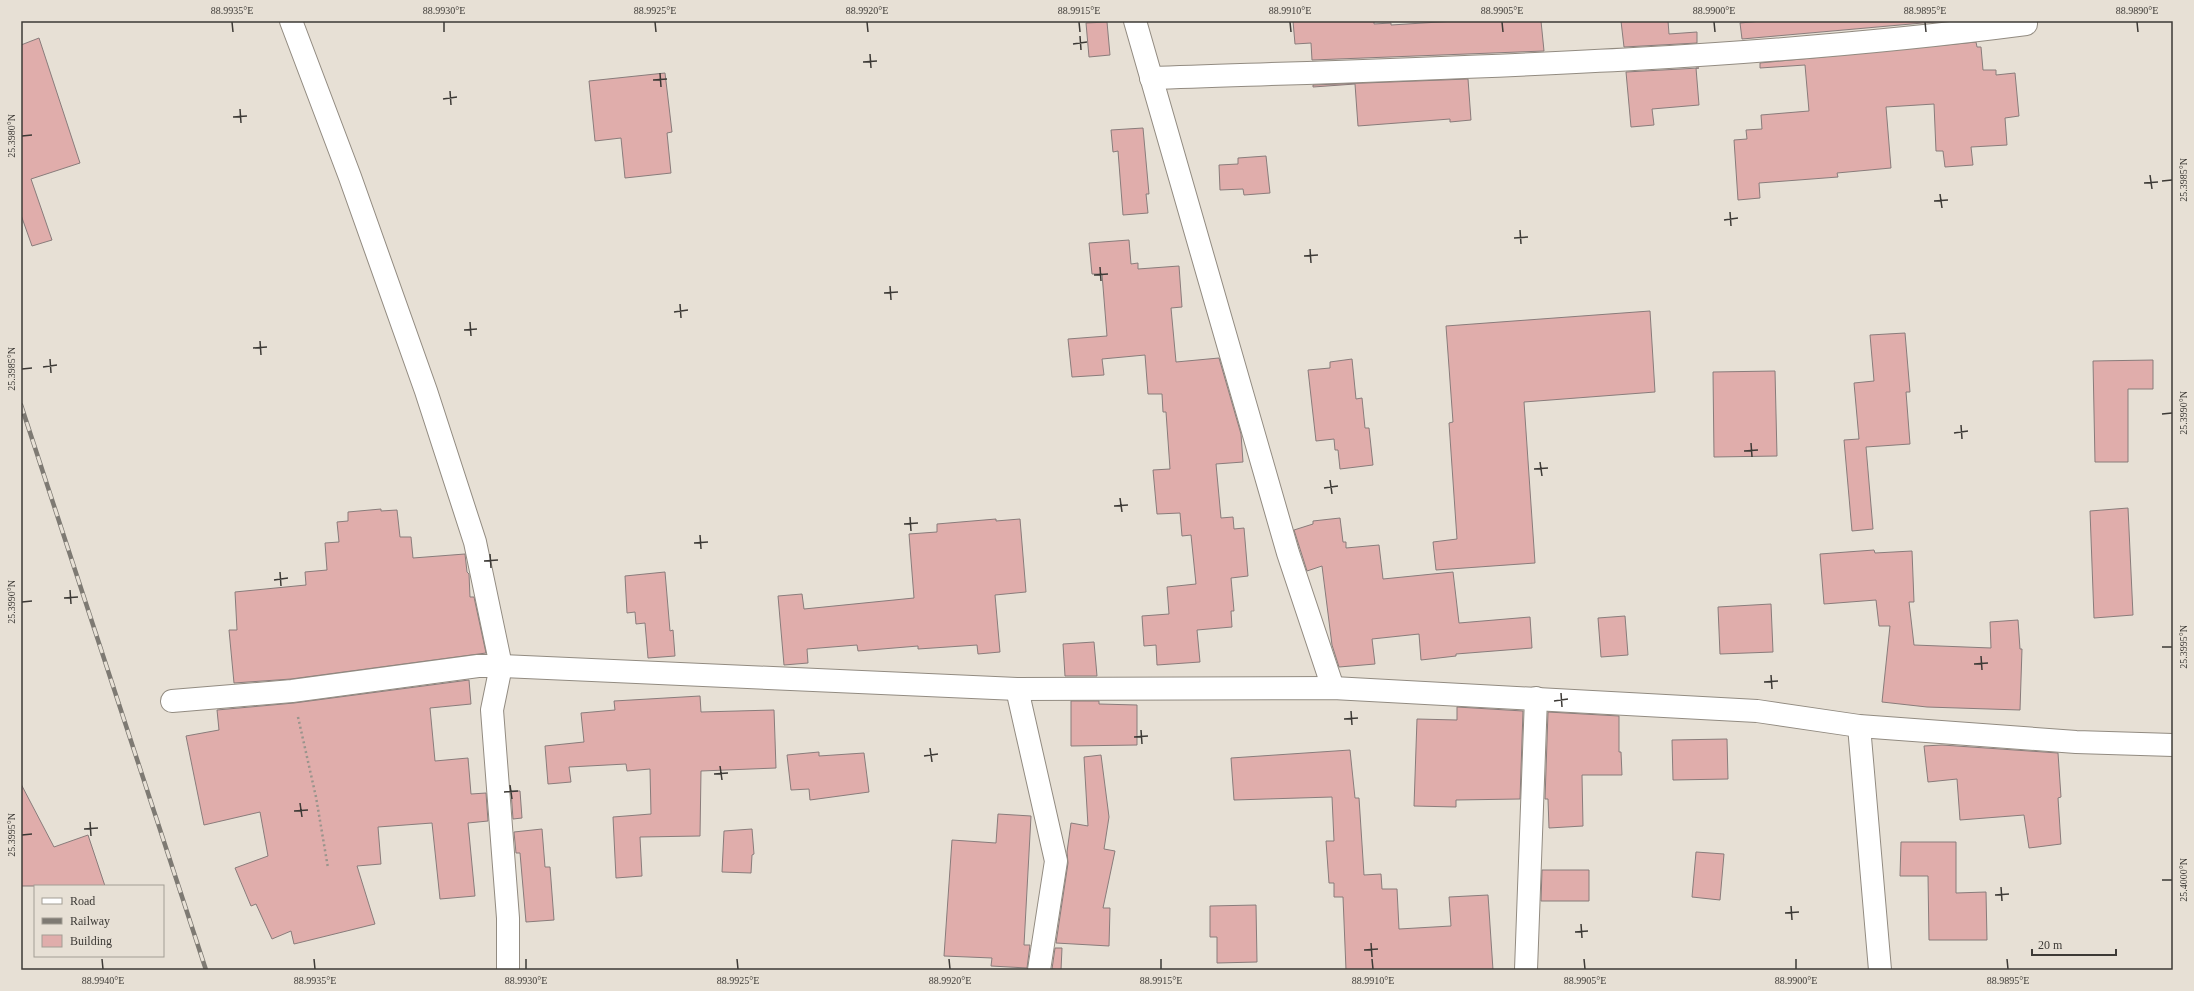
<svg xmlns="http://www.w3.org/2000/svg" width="2194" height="991" font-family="Georgia,serif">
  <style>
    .building { fill: #e0adab; stroke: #897c7b }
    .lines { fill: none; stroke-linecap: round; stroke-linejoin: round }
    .minor-casing { stroke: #928b81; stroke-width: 24 }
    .path { stroke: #99948c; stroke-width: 2.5; stroke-dasharray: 2 3; stroke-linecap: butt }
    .minor { stroke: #fff; stroke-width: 22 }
    .rail-casing { stroke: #7e7a73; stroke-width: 4.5 }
    .rail { stroke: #e7e0d5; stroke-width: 3; stroke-dasharray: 9; stroke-linecap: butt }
    .ticks { fill: none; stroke: #3d3a36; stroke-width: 1.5 }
    .neatline { fill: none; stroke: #3d3a36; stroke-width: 1.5 }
    .ticks-label { font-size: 10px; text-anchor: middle; fill: #3d3a36 }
  </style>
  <rect width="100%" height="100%" fill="#e7e0d5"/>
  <g class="building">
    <path d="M1293 21H1374V24L1391 23V25L1455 21H1541L1544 51 1312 60 1311 43 1295 44Z"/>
    <path d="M1621 21H1668L1669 34 1697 32V43L1624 47Z"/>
    <path d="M1762 21H1945L1742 39 1740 23Z"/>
    <path d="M1107 22 1110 55 1089 57 1086 23Z"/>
    <path d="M39 38 80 163 31 179 52 240 32 246 21 215V45Z"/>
    <path d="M1976 42 1977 47H1981L1983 70H1996V75L2015 73 2019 116 2005 118 2007 145 1971 147 1973 165 1945 167 1943 151H1936L1934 104 1886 107 1891 168 1837 173 1838 177 1759 183 1760 198 1738 200 1734 140 1747 139 1746 130 1762 129 1761 115 1809 111 1805 65 1760 68V63Z"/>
    <path d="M1696 68 1699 105 1652 109 1654 125 1631 127 1626 72 1699 68Z"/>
    <path d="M665 73 672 132 667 133 671 173 625 178 621 138 595 141 589 81Z"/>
    <path d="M1468 79 1471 120 1450 122V119L1358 126 1355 84 1313 87V85Z"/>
    <path d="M1143 128 1149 194H1146L1148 213 1123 215 1118 151 1113 152 1111 130Z"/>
    <path d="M1266 156 1270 193 1244 195 1243 189 1220 190 1219 165 1238 164V158Z"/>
    <path d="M1129 240 1131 264 1138 263V269L1179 266 1182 307 1171 308 1176 362 1219 358 1241 434 1243 462 1216 464 1221 518 1233 517 1234 529 1244 528 1248 576 1231 578 1234 611H1231L1232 627 1197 630 1200 662 1157 665 1156 645 1144 646 1142 616 1169 614 1167 587 1196 584 1191 535 1182 536 1180 513 1157 514 1153 470 1170 469 1166 412H1163L1162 394H1148L1145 355 1102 359 1104 375 1072 377 1068 339 1107 336 1102 274H1092L1089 243Z"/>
    <path d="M1650 311 1655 392 1524 402 1535 563 1436 570 1433 542 1457 539 1449 423 1453 422 1446 326Z"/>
    <path d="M1905 333 1910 392H1906L1910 444 1866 447 1873 529 1852 531 1844 440 1859 439 1854 383 1874 381 1870 335Z"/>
    <path d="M1352 359 1356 399 1362 398 1365 428H1369L1373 465 1340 469 1338 450H1335L1334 439 1316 441 1308 370 1330 368V362Z"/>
    <path d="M2153 360V389H2128V462H2095L2093 361Z"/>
    <path d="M1775 371 1777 456 1714 457 1713 372Z"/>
    <path d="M2128 508 2133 615 2094 618 2090 511Z"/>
    <path d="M381 509V511L397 510 400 537H411L413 558 465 554 467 572 469 574 470 597H474L486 653 291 679 234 683 229 630H237L235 592 306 585 305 572 327 570 325 543 339 542 337 522 348 521V512Z"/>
    <path d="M1340 518 1343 542H1346V548L1379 545 1383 579 1453 572 1459 623 1530 617 1532 648 1456 654V656L1421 660 1419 634 1372 639 1375 664 1339 667 1332 645 1322 566 1307 571 1294 530 1313 524V521Z"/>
    <path d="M996 519V521L1020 519 1026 592 995 595 1000 652 978 654 977 645 918 649V646L858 651 857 645 807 649 808 663 784 665 778 596 802 594 804 609 914 598 909 534 937 532V524Z"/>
    <path d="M1874 550 1875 553 1912 551 1914 602H1909L1914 645 1991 648 1990 622 2018 620 2020 649H2022L2020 710 1927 707 1882 702 1890 626H1879L1876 600 1824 604 1820 554Z"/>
    <path d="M665 572 670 631 673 630 675 656 648 658 645 623 636 624 635 612 627 613 625 576Z"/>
    <path d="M1771 604 1773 652 1720 654 1718 607Z"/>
    <path d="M1625 616 1628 655 1601 657 1598 618Z"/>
    <path d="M1094 642 1097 676H1065L1063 644Z"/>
    <path d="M469 680 471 704 430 708 435 761 468 758 471 794 486 793 488 821 468 823 475 896 440 899 432 823 378 827 381 864 357 866 375 924 294 944 291 931 272 939 256 904 251 906 235 868 268 856 260 812 204 825 186 736 219 730 217 710 294 703Z"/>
    <path d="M700 696 701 712 774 710 776 768 701 771 700 836 640 837 642 876 616 878 613 817 651 814 650 769 627 771 626 764 569 767 571 782 548 784 545 746 584 742 581 713 615 710 614 701Z"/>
    <path d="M1071 701H1099V704L1137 705V745L1071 746Z"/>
    <path d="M1457 707 1523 711 1520 799 1456 800V807L1414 806 1417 719 1457 720Z"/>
    <path d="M1548 712 1619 716V752H1621L1622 775H1582L1583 826 1549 828 1548 799H1545Z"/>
    <path d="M1727 739 1728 779 1673 780 1672 740Z"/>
    <path d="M1942 745 2058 753 2061 797 2058 798 2061 844 2029 848 2024 815 1960 820 1957 779 1928 782 1924 746Z"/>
    <path d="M1350 750 1355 798H1359L1364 875 1381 874 1382 889H1397L1399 929 1451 926 1449 897 1488 895 1493 970H1346L1343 897H1334V883H1329L1326 841H1334L1332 797 1234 800 1231 758Z"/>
    <path d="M819 752V756L864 753 869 792 810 800 809 789 791 790 787 755Z"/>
    <path d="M1101 755 1109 817 1104 849 1115 851 1103 908H1110L1109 946 1056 943 1068 863 1067 852 1071 823 1088 826 1084 757Z"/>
    <path d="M21 784 54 847 88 835 105 886H21Z"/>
    <path d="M511 791H520L522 818 513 819Z"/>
    <path d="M998 814 1031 816 1024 945H1030L1027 968 991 966 992 958 944 956 952 840 996 843Z"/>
    <path d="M542 829 545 867H550L554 920 526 922 520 853H516L514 832Z"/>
    <path d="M752 829 754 854 752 855 751 873 722 872 724 831Z"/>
    <path d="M1901 842H1956V893L1986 892 1987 940H1929L1928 876H1900Z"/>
    <path d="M1696 852 1724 854 1720 900 1692 897Z"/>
    <path d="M1542 870H1589V901H1541Z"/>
    <path d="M1256 905 1257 962 1217 963V937H1210V906Z"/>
    <path d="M1055 948H1062L1061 970 1052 969Z"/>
  </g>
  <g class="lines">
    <defs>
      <g id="minor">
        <path d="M291 21 350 177 426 391 475 542 501 666 492 710 508 918V970"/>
        <path d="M1135 21 1288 553 1333 688"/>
        <path d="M1151 78C1443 68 1736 62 2026 24"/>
        <path d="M1017 689 1056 861 1039 970"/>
        <path d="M172 701 292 691 478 666H501L1017 689 1333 688 1757 711 1859 726 2076 742 2173 745"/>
        <path d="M1859 726 1880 970"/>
        <path d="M1526 970 1536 698"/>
      </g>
    </defs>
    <use href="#minor" class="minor-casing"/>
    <path class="path" d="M298 717 316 797 328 868"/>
    <use href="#minor" class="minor"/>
    <defs>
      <path id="rail" d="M21 405 206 970"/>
    </defs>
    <use href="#rail" class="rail-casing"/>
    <use href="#rail" class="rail"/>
  </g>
  <path class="ticks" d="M232 22 233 32M444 22V32M655 22 656 32M867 22 868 32M1079 22 1080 32M1290 22 1291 32M1502 22 1503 32M1714 22 1715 32M1925 22 1926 32M2137 22 2138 32M1080 36 1081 50M1073 44 1087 42M870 54 871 68M863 62 877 61M660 73 661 87M653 80 667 79M450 91 451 105M443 99 457 97M240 109 241 123M233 117 247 116M22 136 32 135M2150 175 2152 189M2162 181 2172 180M2144 183 2158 182M1940 194 1942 208M1934 201 1948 200M1730 212 1731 226M1724 220 1738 218M1520 230 1521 244M1514 238 1528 237M1310 249 1311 263M1304 256 1318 255M1100 267 1101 281M1094 275 1108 274M890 286 891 300M884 293 898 292M680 304 681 318M674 312 688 310M470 322 471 336M464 330 477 329M260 341 261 355M253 348 267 347M50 359 51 373M43 367 57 365M22 369 32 368M2162 414 2172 413M1961 425 1962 439M1954 433 1968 431M1751 443 1752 457M1744 451 1758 450M1540 462 1542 476M1534 469 1548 468M1330 480 1332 494M1324 488 1338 486M1120 498 1122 512M1114 506 1128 505M910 517 911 531M904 524 918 523M700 535 701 549M694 543 708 542M490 554 491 568M484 561 498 560M280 572 281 586M274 580 288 578M70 590 71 604M64 598 78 597M22 602 32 601M2162 647H2172M1981 656 1982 670M1974 664 1988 663M1771 675 1772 689M1764 682 1778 681M1561 693 1562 707M1554 701 1568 699M1351 711 1352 725M1344 719 1358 718M1141 730 1142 744M1134 737 1148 736M930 748 932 762M924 756 938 754M720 766 722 780M714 774 728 773M510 785 512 799M504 792 518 791M300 803 302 817M294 811 308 810M90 822 91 836M84 829 98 828M22 835 32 834M2162 880H2172M2001 887 2002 901M1995 895 2009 894M1791 906 1792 920M1785 913 1799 912M1581 924 1582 938M1575 932 1588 931M1371 943 1372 957M1364 950 1378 949M102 959 103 969M314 959 315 969M526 959V969M737 959 738 969M949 959 950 969M1161 959V969M1372 959 1373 969M1584 959 1585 969M1796 959V969M2007 959 2008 969"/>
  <rect width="2194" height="991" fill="none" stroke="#e7e0d5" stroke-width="44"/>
  <rect x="34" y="885" width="130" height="72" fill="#e7e0d5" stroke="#a39e95"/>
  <rect x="42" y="898" width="20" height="6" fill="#ffffff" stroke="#a39e95"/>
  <text x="70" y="905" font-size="12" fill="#3d3a36">Road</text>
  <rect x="42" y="918" width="20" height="6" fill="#7e7a73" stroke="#a39e95"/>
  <text x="70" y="925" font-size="12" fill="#3d3a36">Railway</text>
  <rect x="42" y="935" width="20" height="12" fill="#e0adab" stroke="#a39e95"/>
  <text x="70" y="945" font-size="12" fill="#3d3a36">Building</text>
  <path d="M2032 949v6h84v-6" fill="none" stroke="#3d3a36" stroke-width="2"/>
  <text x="2038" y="949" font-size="12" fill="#3d3a36" stroke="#e7e0d5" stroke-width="3" paint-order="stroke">20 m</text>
  <rect x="22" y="22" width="2150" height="947" class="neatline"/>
  <g class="ticks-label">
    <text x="232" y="14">88.9935°E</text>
    <text x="444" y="14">88.9930°E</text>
    <text x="655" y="14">88.9925°E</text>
    <text x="867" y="14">88.9920°E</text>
    <text x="1079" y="14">88.9915°E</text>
    <text x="1290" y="14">88.9910°E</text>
    <text x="1502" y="14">88.9905°E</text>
    <text x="1714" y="14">88.9900°E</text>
    <text x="1925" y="14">88.9895°E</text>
    <text x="2137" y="14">88.9890°E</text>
    <text transform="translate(11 136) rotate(-90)" y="4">25.3980°N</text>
    <text transform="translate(2183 180) rotate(-90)" y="4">25.3985°N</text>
    <text transform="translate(11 369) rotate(-90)" y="4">25.3985°N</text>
    <text transform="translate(2183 413) rotate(-90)" y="4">25.3990°N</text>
    <text transform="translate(11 602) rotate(-90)" y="4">25.3990°N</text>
    <text transform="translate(2183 647) rotate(-90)" y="4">25.3995°N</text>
    <text transform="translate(11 835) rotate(-90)" y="4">25.3995°N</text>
    <text transform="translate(2183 880) rotate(-90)" y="4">25.4000°N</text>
    <text x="103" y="984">88.9940°E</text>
    <text x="315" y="984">88.9935°E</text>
    <text x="526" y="984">88.9930°E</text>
    <text x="738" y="984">88.9925°E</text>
    <text x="950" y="984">88.9920°E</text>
    <text x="1161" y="984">88.9915°E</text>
    <text x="1373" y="984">88.9910°E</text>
    <text x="1585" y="984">88.9905°E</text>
    <text x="1796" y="984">88.9900°E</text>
    <text x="2008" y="984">88.9895°E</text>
  </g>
</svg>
